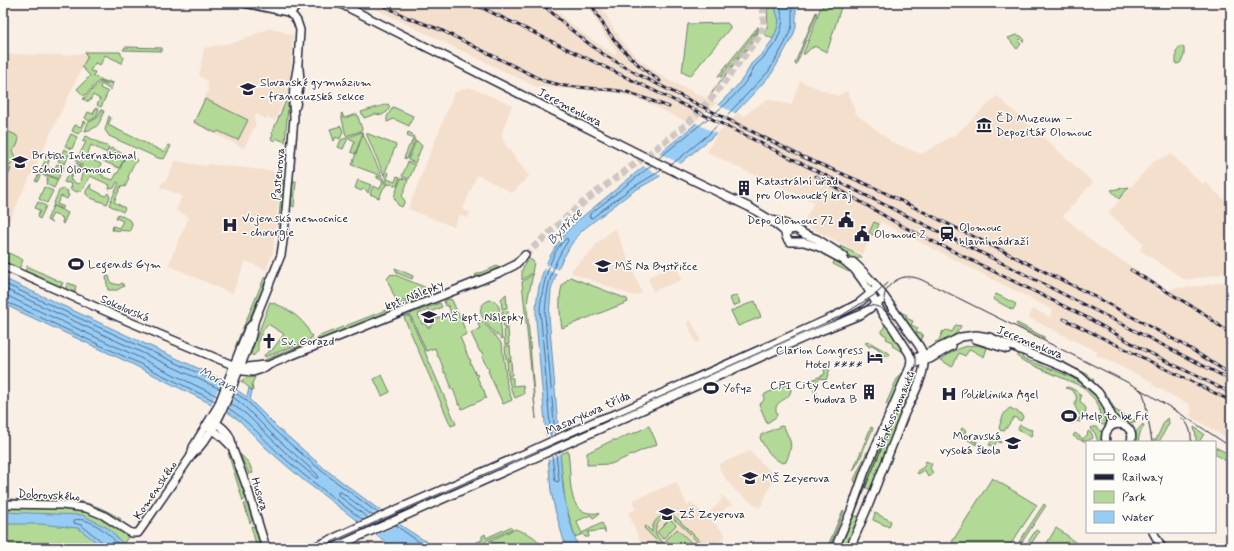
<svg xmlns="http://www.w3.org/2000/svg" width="1234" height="551" font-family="Mynerve,sans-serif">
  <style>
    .built { fill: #f4dfcd }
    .green { fill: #b2da96; stroke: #6a7e68 }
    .water { fill: #97cdf5; stroke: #6889ab }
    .pier { fill: #f9efe4 }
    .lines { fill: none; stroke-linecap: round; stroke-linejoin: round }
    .shore { stroke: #516685; stroke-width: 1 }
    .secondary-tunnel { stroke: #cec6c2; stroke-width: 7; stroke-dasharray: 7 3.5; stroke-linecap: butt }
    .secondary-casing { stroke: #22223b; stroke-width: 10 }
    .secondary { stroke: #fdfcf7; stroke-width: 7 }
    .tram { stroke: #22223b; stroke-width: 1 }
    .rail-casing { stroke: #22223b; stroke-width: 3 }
    .rail { stroke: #fdfcf7; stroke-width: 1.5; stroke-dasharray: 4.5; stroke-linecap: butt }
    .secondary-bridge-casing { stroke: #22223b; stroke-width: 10; stroke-linecap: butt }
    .secondary-bridge { stroke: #fdfcf7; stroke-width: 7 }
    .labels { text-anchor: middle; stroke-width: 3; stroke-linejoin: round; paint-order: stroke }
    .poi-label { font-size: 12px; fill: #22223b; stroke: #fdfcf7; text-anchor: start }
    .street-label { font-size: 12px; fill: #22223b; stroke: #fdfcf7 }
    .water-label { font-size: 13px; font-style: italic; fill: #455573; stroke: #fdfcf7 }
  </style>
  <rect width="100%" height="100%" fill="#f9efe4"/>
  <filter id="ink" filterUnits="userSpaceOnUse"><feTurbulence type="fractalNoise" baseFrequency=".025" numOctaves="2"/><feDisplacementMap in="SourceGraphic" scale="8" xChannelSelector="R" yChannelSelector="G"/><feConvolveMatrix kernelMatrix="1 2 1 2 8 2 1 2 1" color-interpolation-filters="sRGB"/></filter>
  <g filter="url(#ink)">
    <g class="built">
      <path d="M363 3H550L565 19 582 33 615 55 617 53 600 28 587 3H599L615 31 625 45 640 60 666 79 744 116 767 99 791 105 800 81 837 96 847 91 856 114 892 142 921 154 956 134 997 96 1093 182 1063 216 1099 247 1137 270 1162 294 1174 288 1201 286 1231 280V441L1190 416 1192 410 1189 408 1190 405 1152 385 1153 382 1096 355 1097 352 1029 318 1033 309 1050 317 1053 310 881 222 862 254 803 224 814 202 760 177 743 170 707 152 716 136 646 102 613 92 537 87Z"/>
      <path d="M268 29H277L293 36 290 82 287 83 285 86 288 90 275 121 267 117 266 119 256 114 254 118 255 121V126L244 148 193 123 208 90 207 85 208 81 199 76 204 48 236 42Z"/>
      <path d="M3 54 61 55 66 56 71 54H86L88 55 10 219 3 226Z"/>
      <path d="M469 87 512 105 502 132 503 141 529 176 512 193 484 178 477 175 463 209 470 213 468 218 459 215 454 227 408 209 454 93Z"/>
      <path d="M1171 154 1202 184 1205 182 1231 206V270L1218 275 1185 280 1140 250 1143 243 1108 213 1153 162Z"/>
      <path d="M175 161 206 166 209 164 281 172 273 252 266 270 246 261 232 294 168 265 189 217 176 211 182 196 160 187 162 183 166 180Z"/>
      <path d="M613 229 616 230 642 293 634 296 572 273V269L595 248 594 246Z"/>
      <path d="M676 265 682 280 653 291 648 277Z"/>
      <path d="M691 320 701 341 696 343 687 322Z"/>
      <path d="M750 451 775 476 761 506 758 507 738 493 727 481 719 468V464Z"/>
      <path d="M676 482 687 505 688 506 691 502 706 516 718 504 722 499 721 494 734 507 731 506 727 507 712 521 726 535 719 542 721 544 731 545 737 548H643L628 513 636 509 632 501Z"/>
    </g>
    <g class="green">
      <path d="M770 3H775C775 9 778 14 779 20 779 26 775 34 773 39L764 34 768 24 767 9 770 8Z"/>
      <path d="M825 4H842L827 52 814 46 813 48H811L805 54H803L813 29V28L820 9Z"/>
      <path d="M816 12 817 13 796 65 795 63Z"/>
      <path d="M727 23 730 26V28L690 76 682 72 688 24Z"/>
      <path d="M757 27 759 28V31L754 40 708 98 721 80 758 32Z"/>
      <path d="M756 29V32L755 33 721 77 718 76Z"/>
      <path d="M1016 35 1021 36 1024 39 1023 42 1020 39 1018 41 1021 44 1017 49 1008 38Z"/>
      <path d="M1180 46 1184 48V56L1180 63 1176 64V52Z"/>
      <path d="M125 47 162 48V51L123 50Z"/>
      <path d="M85 52H120L121 53V55C124 57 124 59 122 63H120V62L105 55 100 65 95 63 90 71 95 72 93 76 107 82 108 81 112 83 113 82 112 86H111L112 84 109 83 108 84 99 81 84 96 77 89 90 76 82 67 88 56 86 55Z"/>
      <path d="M100 82 112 87 111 90 101 84 100 88 108 92 101 107 97 105 100 99 93 95 89 102 83 99Z"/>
      <path d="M289 94 285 142 276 138 275 141 271 139 273 135 272 133Z"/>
      <path d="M205 99 248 120 238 140 218 131 216 133 194 122Z"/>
      <path d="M388 104 390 107 387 112 382 115 375 114 364 118 361 112Z"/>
      <path d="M393 107 413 116 409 126 394 119 387 122V117Z"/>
      <path d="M96 108 99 109 96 117 89 121 85 118 88 112 93 114Z"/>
      <path d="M101 110 104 111C99 124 99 128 85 131L88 123 97 118Z"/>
      <path d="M342 113 344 118 357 114 362 129 361 131 346 136 341 114Z"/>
      <path d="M109 116 111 118 108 125 164 152 168 145 171 146 164 159 158 158 109 136 105 130Z"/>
      <path d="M83 121 86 122 81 131 78 134 72 131 75 125 81 127Z"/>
      <path d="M341 126 343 132 340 139 336 137 334 141 330 129Z"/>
      <path d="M7 131 16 135 19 139 17 146 12 151 16 158 10 165 3 163V133Z"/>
      <path d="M362 132 363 133 355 154 351 152 355 141 348 138 343 149 338 147 341 140Z"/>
      <path d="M408 132 412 134 415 140 407 159 404 158 409 146H410L413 139 407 136Z"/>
      <path d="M366 133 396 145 384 175Z"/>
      <path d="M71 134 77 137 72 149 65 146Z"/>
      <path d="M363 134 382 176 352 165Z"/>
      <path d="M86 136 100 143 99 144 100 145 101 144 109 147 107 153 91 145 86 157 101 164 97 173 103 175V177L113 180 117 173H118L125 158 119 168 103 161 105 157H106L111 148 116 150 111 160 113 161 117 151 137 160 134 165H133L128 177 129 178 125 187 121 186 114 202 125 208 123 212 109 205 119 183 117 182 114 188 109 189 110 185 90 176 83 189 77 192 70 189 72 186 70 185 71 184 67 182V183L64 182 67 176 70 177 76 163 80 165 79 169 75 168 70 180 78 184 80 183 81 180H80L83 172 80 170 82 164 76 161 86 142 82 141Z"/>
      <path d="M416 141H417L422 146 415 163 408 160Z"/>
      <path d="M64 149 70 152 65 164 58 161Z"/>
      <path d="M46 159 49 160 47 167 54 170 57 164 64 167 58 179 40 171Z"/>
      <path d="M408 162 415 165 409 179 402 176Z"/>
      <path d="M3 165 11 169 3 186Z"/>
      <path d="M40 172 58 180 54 188 46 184 48 178 41 174 37 182 35 181Z"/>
      <path d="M387 172 389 173 387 179 395 182 397 176 400 177 397 186 391 184 388 185 385 177Z"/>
      <path d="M377 176 383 178 386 186 384 187 379 198 370 194 373 186 380 189 383 181 377 178Z"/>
      <path d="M401 178 408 180 402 197 405 201 402 207 398 205 394 197Z"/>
      <path d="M282 180 284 181V183L280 229 278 231Z"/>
      <path d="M358 180 371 185 368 193 366 190 363 189 361 191 355 188Z"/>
      <path d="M293 181H296L294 207 291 205Z"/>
      <path d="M91 184 90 188 105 196 108 193 110 197 107 204 91 198 86 194V191Z"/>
      <path d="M44 187 53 191 47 203 39 199Z"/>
      <path d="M1129 187 1119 199 1111 190Z"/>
      <path d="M63 189 68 191 67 194 69 195 67 199 61 196 57 204 64 207 62 209 53 205 59 191Z"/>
      <path d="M38 202 46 206 40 219 37 217 40 211 35 208Z"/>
      <path d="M53 206 68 213 63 224 62 223 63 218 53 214 49 221 52 223 47 220Z"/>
      <path d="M118 214 131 221 132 224 130 231 112 230 113 226 119 228 123 221 116 218Z"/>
      <path d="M874 222 879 224 874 235 869 233Z"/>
      <path d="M840 246 861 256 862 257C853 262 849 257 842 252Z"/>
      <path d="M3 250 23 260 20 267 17 269 3 263Z"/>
      <path d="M528 258 534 262 532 273 522 280V270Z"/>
      <path d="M835 259 850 270 849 272 833 264Z"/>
      <path d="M27 266 63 283 62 285 58 287 25 272Z"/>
      <path d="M497 266 499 269 476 278 475 275Z"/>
      <path d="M395 268 413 276 412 279 397 273Z"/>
      <path d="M393 274 429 289 430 290 397 303 387 279 390 275Z"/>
      <path d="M533 274 528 297 527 307 536 419 522 282Z"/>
      <path d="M109 276 111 283 119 285 122 283 124 286 117 290H108L106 277Z"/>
      <path d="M265 276 266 281 238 345 235 347Z"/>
      <path d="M570 277 627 299 628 302 562 328C560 318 558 293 563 284 565 282 568 279 570 277Z"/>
      <path d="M68 283 76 286 75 290 76 291H74L73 292 67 291 66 287Z"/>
      <path d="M506 294 507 308 502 309 501 299Z"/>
      <path d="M996 294 1016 304 1013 310 993 299Z"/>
      <path d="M737 295 740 303 733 306 730 298Z"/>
      <path d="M419 296 421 300 401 307 398 305Z"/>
      <path d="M448 299 452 300 467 334 460 337 469 359H470L471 361 470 362 476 375 477 374 478 377H477L483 390H484L486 398 462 409 460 404 458 405V402L453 389H451L450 386H451L446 373H444V370L439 357H438L435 348 426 351 410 314 440 303 442 307 430 312 429 310 418 314 422 324 425 323 427 327H430L432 324 431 320 451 313 448 305 446 306 444 301Z"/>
      <path d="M490 300 495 301 499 307 502 339C492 331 467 308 490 300Z"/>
      <path d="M755 301 761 317 738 326 731 311Z"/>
      <path d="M270 302C283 306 297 314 306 326 308 329 309 334 313 337L310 338V340L265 357 264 355 273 349 284 334 268 324C261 331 257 341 258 351L253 356 251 353Z"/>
      <path d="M391 308 392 311 321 341 317 339 320 336Z"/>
      <path d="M502 311H508V327L504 328Z"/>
      <path d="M898 311 907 315 906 318 913 321 911 325 918 328 916 332 923 335 920 343Z"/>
      <path d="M409 315 456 424 451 426 404 317Z"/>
      <path d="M482 321 499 340 502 345 507 385 512 400 503 404 488 371 489 370 488 367H487L482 357 483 355 482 352H480L471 333 480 329 478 323Z"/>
      <path d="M886 323 905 353 892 346 893 342 886 339 887 336 881 333Z"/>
      <path d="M1017 323 1044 337 1045 338H1042L1018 326 1016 324Z"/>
      <path d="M956 325 961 326C957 336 943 342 934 347L936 341 938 342 943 331 944 332 946 330 952 332Z"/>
      <path d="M504 329H508L509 344 505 345Z"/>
      <path d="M314 340V343L312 344H310L268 360 257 363Z"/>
      <path d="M869 342 890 354 888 357 878 351 879 349 872 345 870 347 868 346V345L865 343Z"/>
      <path d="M977 345 987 348 984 357 970 349 969 350 965 356 959 353 952 367 941 360C951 352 963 345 977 345Z"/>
      <path d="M505 346H510L511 359H506Z"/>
      <path d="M1018 354 1023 355 1022 358C1041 366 1068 374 1085 385 1096 393 1108 410 1108 424L1103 425 1096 421V419L1100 418 1099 406 1095 400 1083 387 1021 360 1018 357Z"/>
      <path d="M732 357 733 360 682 382 681 380 682 379Z"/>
      <path d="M511 360 512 375 508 376 507 361Z"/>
      <path d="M829 368 830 369 826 380 820 378 814 388 817 391 816 396 810 381 825 374 824 370Z"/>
      <path d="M1077 369 1087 374 1094 380 1093 382 1107 395 1115 410 1136 421 1128 424 1117 420 1089 380 1076 370Z"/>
      <path d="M912 372 918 374 902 410 897 409Z"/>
      <path d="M901 373 903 376 890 402 892 407 886 404 896 381Z"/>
      <path d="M382 375 390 392 382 396 374 379Z"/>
      <path d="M255 377 252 384 253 391 241 381 246 378Z"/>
      <path d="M508 377 513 378V386L523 385 524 394 515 398 511 389Z"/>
      <path d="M785 385 788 386 791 389C791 402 771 399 777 414L776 417 767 423 759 404 762 403 764 399V396L765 394Z"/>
      <path d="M1067 387C1073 388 1078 392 1081 396L1080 401 1086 408 1085 415 1080 422 1075 421 1072 424 1070 422 1072 415 1078 419 1080 418 1081 416C1079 414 1075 408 1075 405 1075 403 1076 403 1076 401 1078 394 1072 389 1065 388Z"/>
      <path d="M1010 408 1022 414 1023 417 1021 421 1014 417 1005 430 1001 431 999 428C1001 421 1003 412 1010 408Z"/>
      <path d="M895 411 901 414 871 490 863 486Z"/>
      <path d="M1168 418 1169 423 1159 442H1154L1153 440H1156L1165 420Z"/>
      <path d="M1143 424 1144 426 1140 433 1138 442H1134L1136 432Z"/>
      <path d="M1020 425 1028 429 1032 430 1031 437 1018 429Z"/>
      <path d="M649 426 657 444 611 464 587 465V453L613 440H617L630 434V435Z"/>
      <path d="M781 426 784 427C792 445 793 443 786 462L782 463C771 457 765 449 760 438L761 435Z"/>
      <path d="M871 427 873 428 859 461 853 471Z"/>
      <path d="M1092 427C1096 426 1100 429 1103 433L1102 438 1098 442 1095 433 1090 429Z"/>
      <path d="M1194 427 1204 434 1199 442H1196V436Z"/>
      <path d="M962 428 966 430 964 435 975 442 977 441 976 445 962 436 959 438V435Z"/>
      <path d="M1089 431 1092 434 1093 438C1085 443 1081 441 1073 436L1075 433 1083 439 1088 434 1087 433Z"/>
      <path d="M997 435 1000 438 1001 443 997 441 994 446 989 445 994 437Z"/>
      <path d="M1215 447 1231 455V464L1215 454Z"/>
      <path d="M568 451C569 460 570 470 570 479 572 498 574 516 598 513L599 514 593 518 591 515 577 521 578 525 582 533 602 523 605 530V533L604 530 588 532 589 537H585L583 534 575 537 565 502 560 454Z"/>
      <path d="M229 452 246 498 243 501 228 453Z"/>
      <path d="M867 452H869L856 483 854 480Z"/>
      <path d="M240 454 249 463 253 473 249 474Z"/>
      <path d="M926 461 932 464 930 468 933 473 928 477 925 470 918 474 917 471 924 467Z"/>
      <path d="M992 478 1037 505 1008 548H961L952 542Z"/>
      <path d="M3 499 75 501C92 503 106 510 121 519L120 521 99 509 86 504 63 502 3 500Z"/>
      <path d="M244 504H247L252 519V521L250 523Z"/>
      <path d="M1044 504 1046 506 1045 507 1022 542H1019Z"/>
      <path d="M3 507C32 508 78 504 103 518 112 523 120 530 129 536L120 548H86L79 543 75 548H3Z"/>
      <path d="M843 510 844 511 831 543 829 548H827Z"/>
      <path d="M875 513 891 521 889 527 873 520Z"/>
      <path d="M852 514 859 517 847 548H838Z"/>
      <path d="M665 515H672L678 519 707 548H703C696 541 681 523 673 519 664 514 653 524 656 534 658 539 665 544 669 548H664L644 528 646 526 652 532C652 523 657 517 665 515Z"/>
      <path d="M670 519 676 525 663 539 657 532Z"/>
      <path d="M251 526 255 527 261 548H257Z"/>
      <path d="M510 527 512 529 487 540 482 548 481 547 480 548H461L463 546 465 547 482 540V536L485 534 486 538Z"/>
      <path d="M1056 528 1068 536V537L1083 548H1044Z"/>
      <path d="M515 529C528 534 536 535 542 548H499L489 541Z"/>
      <path d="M677 529 697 548H675L666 540Z"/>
      <path d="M1036 530 1039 532 1028 548H1024Z"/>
    </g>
    <g class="water">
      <path d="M775 3H796V27L793 36 772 73 753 94 712 137 676 167 632 192 585 228 578 235 570 246 558 268 551 290 549 316 563 488 567 511 578 548H566L555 510 551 491 536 320C535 281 548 250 576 222L715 108 736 87 746 74 751 64 763 53 773 39 777 29 779 21 776 11Z"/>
      <path d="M3 278 219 378 247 397 249 388 252 391 250 400 278 428 325 469 394 521 436 548H394L372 532 302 479 266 448 240 421 229 413 130 363 3 304Z"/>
      <path d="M3 512 82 515 108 528 127 548H104L78 528 41 524H3Z"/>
    </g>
    <g class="pier">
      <path d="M716 104 737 114 717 134 694 122Z"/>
      <path d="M657 152 681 164 677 168 663 177 641 165Z"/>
      <path d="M544 264 559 270 558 274 542 268Z"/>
      <path d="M223 378 238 388 227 414 211 405Z"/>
      <path d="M560 430 562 453 547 460 545 436Z"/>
      <path d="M383 509 403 523 374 536 356 522Z"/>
    </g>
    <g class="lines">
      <g class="shore">
        <path d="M659 158 727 103 740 89 750 76 754 67 766 55 776 42 781 30 783 20 779 3"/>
        <path d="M652 165 590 214 589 217 592 218 630 189 662 170"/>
        <path d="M671 165 709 134 769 71 785 43 792 26V3"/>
        <path d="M3 283 222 384"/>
        <path d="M3 288 220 389"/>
        <path d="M3 296H8L20 302 134 355 217 396"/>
        <path d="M3 301 18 307 132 360 215 401"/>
        <path d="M235 393 246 400 275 431 323 472 378 513"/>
        <path d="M230 403 246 414 286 453 316 478H318V475L272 434 242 404 233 397"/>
        <path d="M228 408C249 421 265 441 283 457 308 480 336 499 363 520"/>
        <path d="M551 437 540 308C542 289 550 250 567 238L568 241C552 264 546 288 545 316L555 435"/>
        <path d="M552 455 555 481 557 482 559 481 556 453"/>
        <path d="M368 518 338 495V492H341L373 516"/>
        <path d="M395 525 428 548"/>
        <path d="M106 548 105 544 81 525 74 523V520C91 516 111 536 122 548"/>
      </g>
      <path class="secondary-tunnel" d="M525 255 586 200 654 150 687 124 713 96 761 34 764 25 763 3"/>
      <defs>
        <g id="secondary">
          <path d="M339 3 637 153"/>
          <path d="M290 13 300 3"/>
          <path d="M296 106 300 80 299 69"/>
          <path d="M676 172 751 208 769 219 786 224 792 228"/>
          <path d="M769 219 784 231 787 239 790 242H804L819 247 843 260 854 269 863 281 885 318 893 328 909 353 911 359 910 367 865 471 851 511 835 548"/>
          <path d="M786 236 789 230 796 229 804 234 817 239 844 256"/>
          <path d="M3 266 130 322 228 363 240 368 243 371 253 372 265 368 269 365 290 356 501 272 515 265 525 255"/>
          <path d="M975 339 1007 349"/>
          <path d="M911 359 924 355 961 337 976 335 989 337 1063 367 1080 376 1098 392 1105 402 1113 419 1119 424"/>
          <path d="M911 364 930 359 952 346"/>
          <path d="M240 368 264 365"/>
          <path d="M1108 413 1111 422 1110 427"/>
          <path d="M212 421C222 426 232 434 232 447L248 490 266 548"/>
          <path d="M208 426 221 436 232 447"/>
          <path d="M1106 442C1101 418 1137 419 1131 442"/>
          <path d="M191 456 193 447 218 406 248 329 254 322"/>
          <path d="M3 504 62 505 86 508 103 515 131 533H138L143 526 191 456C216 433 228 398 240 367 246 352 253 338 254 322L281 255 284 234 294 118 293 103 294 86 298 63 300 30 297 21 294 17 288 12 244 3"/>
          <path d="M1153 532 1162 548"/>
          <path d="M312 548 398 509 526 453 598 420 618 413 833 317 859 303 877 288"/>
          <path d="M333 548 808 336 862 314 885 298"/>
          <path d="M850 548 869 504 905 413C911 401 925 375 924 361 924 348 914 340 907 329 890 305 875 281 853 262"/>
        </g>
      </defs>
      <use href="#secondary" class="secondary-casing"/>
      <use href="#secondary" class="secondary"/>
      <g class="tram">
        <path d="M859 309C870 303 880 305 888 314"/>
        <path d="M1139 389 1143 393 1145 400 1152 442"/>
        <path d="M1182 418C1189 424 1192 433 1191 442"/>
        <path d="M318 548 405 509 676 390 841 316 876 294 888 283"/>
        <path d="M840 548 916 366V360L914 353C909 344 903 336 897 327 887 312 875 294 895 281 904 275 913 276 922 280L1123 380C1161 400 1196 424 1231 447"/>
      </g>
      <defs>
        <g id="rail">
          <path d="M379 3 406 17 441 30 544 81 565 86 612 90 627 92 669 107"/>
          <path d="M472 3 692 109 1022 273 1231 380"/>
          <path d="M541 3 569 28 588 43 603 54 639 75 803 157 873 187 1088 293 1186 346 1227 372"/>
          <path d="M591 3C607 36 630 61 660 81"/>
          <path d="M816 176 902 226 1086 317 1142 349 1231 393"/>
          <path d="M1131 270 1203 313 1229 333"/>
          <path d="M1064 319 1231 401"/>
        </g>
      </defs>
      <use href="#rail" class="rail-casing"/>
      <use href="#rail" class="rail"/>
      <defs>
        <path id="secondary-bridge" d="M637 153 676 172"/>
      </defs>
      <use href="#secondary-bridge" class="secondary-bridge-casing"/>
      <use href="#secondary-bridge" class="secondary-bridge"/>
    </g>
  </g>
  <defs>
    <symbol id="university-bare" viewBox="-9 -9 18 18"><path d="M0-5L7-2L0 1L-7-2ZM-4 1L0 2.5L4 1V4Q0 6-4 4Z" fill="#22223b" stroke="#fdfcf7" stroke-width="2.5" paint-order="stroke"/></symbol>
    <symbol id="museum-bare" viewBox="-9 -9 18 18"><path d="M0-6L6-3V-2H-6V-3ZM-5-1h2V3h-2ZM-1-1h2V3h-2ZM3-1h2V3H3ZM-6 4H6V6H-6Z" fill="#22223b" stroke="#fdfcf7" stroke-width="2.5" paint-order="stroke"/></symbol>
    <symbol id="school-bare" viewBox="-9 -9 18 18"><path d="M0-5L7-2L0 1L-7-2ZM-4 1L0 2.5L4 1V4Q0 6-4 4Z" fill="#22223b" stroke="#fdfcf7" stroke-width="2.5" paint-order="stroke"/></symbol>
    <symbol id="building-bare" viewBox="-9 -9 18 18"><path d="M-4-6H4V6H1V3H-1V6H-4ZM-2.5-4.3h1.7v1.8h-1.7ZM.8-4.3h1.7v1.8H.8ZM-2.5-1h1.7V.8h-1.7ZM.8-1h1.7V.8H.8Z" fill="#22223b" stroke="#fdfcf7" stroke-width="2.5" paint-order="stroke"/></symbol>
    <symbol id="civic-bare" viewBox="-9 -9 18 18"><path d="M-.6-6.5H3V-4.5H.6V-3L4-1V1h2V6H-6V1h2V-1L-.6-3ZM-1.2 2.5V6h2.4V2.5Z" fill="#22223b" stroke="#fdfcf7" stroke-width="2.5" paint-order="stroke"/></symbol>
    <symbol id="hospital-bare" viewBox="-9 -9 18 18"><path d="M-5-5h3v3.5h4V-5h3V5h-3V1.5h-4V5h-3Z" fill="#22223b" stroke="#fdfcf7" stroke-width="2.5" paint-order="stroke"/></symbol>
    <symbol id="station-bare" viewBox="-9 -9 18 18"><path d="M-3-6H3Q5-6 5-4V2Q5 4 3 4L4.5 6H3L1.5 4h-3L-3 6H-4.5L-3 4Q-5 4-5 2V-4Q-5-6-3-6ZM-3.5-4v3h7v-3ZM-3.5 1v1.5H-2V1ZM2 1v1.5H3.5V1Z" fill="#22223b" stroke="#fdfcf7" stroke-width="2.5" paint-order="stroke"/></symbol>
    <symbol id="stadium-bare" viewBox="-9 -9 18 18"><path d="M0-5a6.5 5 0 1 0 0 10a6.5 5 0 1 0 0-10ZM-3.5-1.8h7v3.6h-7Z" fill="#22223b" stroke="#fdfcf7" stroke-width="2.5" paint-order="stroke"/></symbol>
    <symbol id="church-bare" viewBox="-9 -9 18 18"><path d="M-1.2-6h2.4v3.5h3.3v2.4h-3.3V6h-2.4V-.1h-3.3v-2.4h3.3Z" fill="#22223b" stroke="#fdfcf7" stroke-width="2.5" paint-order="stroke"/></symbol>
    <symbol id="hotel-bare" viewBox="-9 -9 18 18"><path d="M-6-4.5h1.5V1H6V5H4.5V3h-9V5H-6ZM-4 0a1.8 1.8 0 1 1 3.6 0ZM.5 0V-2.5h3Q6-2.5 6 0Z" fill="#22223b" stroke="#fdfcf7" stroke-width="2.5" paint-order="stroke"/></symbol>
  </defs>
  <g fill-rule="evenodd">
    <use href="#university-bare" x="237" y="78" width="22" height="22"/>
    <use href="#museum-bare" x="973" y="114" width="22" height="22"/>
    <use href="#school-bare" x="9" y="151" width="22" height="22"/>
    <use href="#building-bare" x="733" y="177" width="22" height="22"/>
    <use href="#civic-bare" x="835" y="209" width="22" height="22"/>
    <use href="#hospital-bare" x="219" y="214" width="22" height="22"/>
    <use href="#civic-bare" x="851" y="223" width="22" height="22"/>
    <use href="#station-bare" x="936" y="223" width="22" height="22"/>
    <use href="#stadium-bare" x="65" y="253" width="22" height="22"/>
    <use href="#school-bare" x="592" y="255" width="22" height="22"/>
    <use href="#school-bare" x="418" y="306" width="22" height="22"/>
    <use href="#church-bare" x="258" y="330" width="22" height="22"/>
    <use href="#hotel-bare" x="864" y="346" width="22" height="22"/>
    <use href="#stadium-bare" x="700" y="377" width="22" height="22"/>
    <use href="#building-bare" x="858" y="381" width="22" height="22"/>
    <use href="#hospital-bare" x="938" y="383" width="22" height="22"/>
    <use href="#stadium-bare" x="1058" y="405" width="22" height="22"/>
    <use href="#school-bare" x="1002" y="432" width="22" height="22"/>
    <use href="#school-bare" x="739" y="467" width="22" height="22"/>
    <use href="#school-bare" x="656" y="503" width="22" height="22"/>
  </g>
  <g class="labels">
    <g class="poi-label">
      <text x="260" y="86">Slovanské gymnázium<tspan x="260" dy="14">- francouzská sekce</tspan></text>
      <text x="996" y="122">ČD Muzeum –<tspan x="996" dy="14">Depozitář Olomouc</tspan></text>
      <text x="32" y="159">British International<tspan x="32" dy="14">School Olomouc</tspan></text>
      <text x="756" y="185">Katastrální uřad<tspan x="756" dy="14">pro Olomoucký kraj</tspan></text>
      <text x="242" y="222">Vojenská nemocnice<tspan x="242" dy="14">- chirurgie</tspan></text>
      <text x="834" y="224" text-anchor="end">Depo Olomouc 72</text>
      <text x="959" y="231">Olomouc<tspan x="959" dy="14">hlavní nádraží</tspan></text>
      <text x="874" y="238">Olomouc 2</text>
      <text x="88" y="268">Legends Gym</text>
      <text x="615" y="270">MŠ Na Bystřičce</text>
      <text x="441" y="321">MŠ kpt. Nálepky</text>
      <text x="281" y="345">Sv. Gorazd</text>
      <text x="863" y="354" text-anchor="end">Clarion Congress<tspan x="863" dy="14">Hotel ****</tspan></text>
      <text x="857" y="389" text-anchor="end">CPI City Center<tspan x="857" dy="14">- budova B</tspan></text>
      <text x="723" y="392">Yofyz</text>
      <text x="961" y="398">Poliklinika Agel</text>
      <text x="1081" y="420">Help to be Fit</text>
      <text x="1001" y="440" text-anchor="end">Moravská<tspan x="1001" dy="14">vysoká škola</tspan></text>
      <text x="762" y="482">MŠ Zeyerova</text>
      <text x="679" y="518">ZŠ Zeyerova</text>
    </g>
    <g class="street-label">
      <text transform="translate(570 107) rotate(27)" y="4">Jeremenkova</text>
      <text transform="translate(278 174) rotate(-85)" y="4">Pasteurova</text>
      <text transform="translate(414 295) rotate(-22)" y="4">kpt. Nálepky</text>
      <text transform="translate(125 308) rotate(23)" y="4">Sokolovská</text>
      <text transform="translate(1030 342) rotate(22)" y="4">Jeremenkova</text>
      <text transform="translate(895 410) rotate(-67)" y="4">tř. Kosmonautů</text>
      <text transform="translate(588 413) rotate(-24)" y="4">Masarykova třída</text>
      <text transform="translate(155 490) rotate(-56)" y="4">Komenského</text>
      <text transform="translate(260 494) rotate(73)" y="4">Husova</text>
      <text transform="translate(49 495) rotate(3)" y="4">Dobrovského</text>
    </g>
    <g class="water-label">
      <text transform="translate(564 226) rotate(-46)" y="5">Bystřice</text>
      <text transform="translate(219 379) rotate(28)" y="5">Morava</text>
    </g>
  </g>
  <rect width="1234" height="551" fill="none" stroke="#fdfcf7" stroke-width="16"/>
  <rect x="8" y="8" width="1218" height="535" fill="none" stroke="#22223b" stroke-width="1.5" filter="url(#ink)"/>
  <rect x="1086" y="441" width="130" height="92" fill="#fdfcf7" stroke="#a5a5ac"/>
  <rect x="1094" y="454" width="20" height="6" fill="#fdfcf7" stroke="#a5a5ac"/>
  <text x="1122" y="461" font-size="12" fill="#22223b">Road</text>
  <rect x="1094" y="474" width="20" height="6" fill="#22223b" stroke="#a5a5ac"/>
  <text x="1122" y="481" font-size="12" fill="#22223b">Railway</text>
  <rect x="1094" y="491" width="20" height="12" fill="#b2da96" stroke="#a5a5ac"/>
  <text x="1122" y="501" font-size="12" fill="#22223b">Park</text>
  <rect x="1094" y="511" width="20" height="12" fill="#97cdf5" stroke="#a5a5ac"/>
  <text x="1122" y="521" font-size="12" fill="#22223b">Water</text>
</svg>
